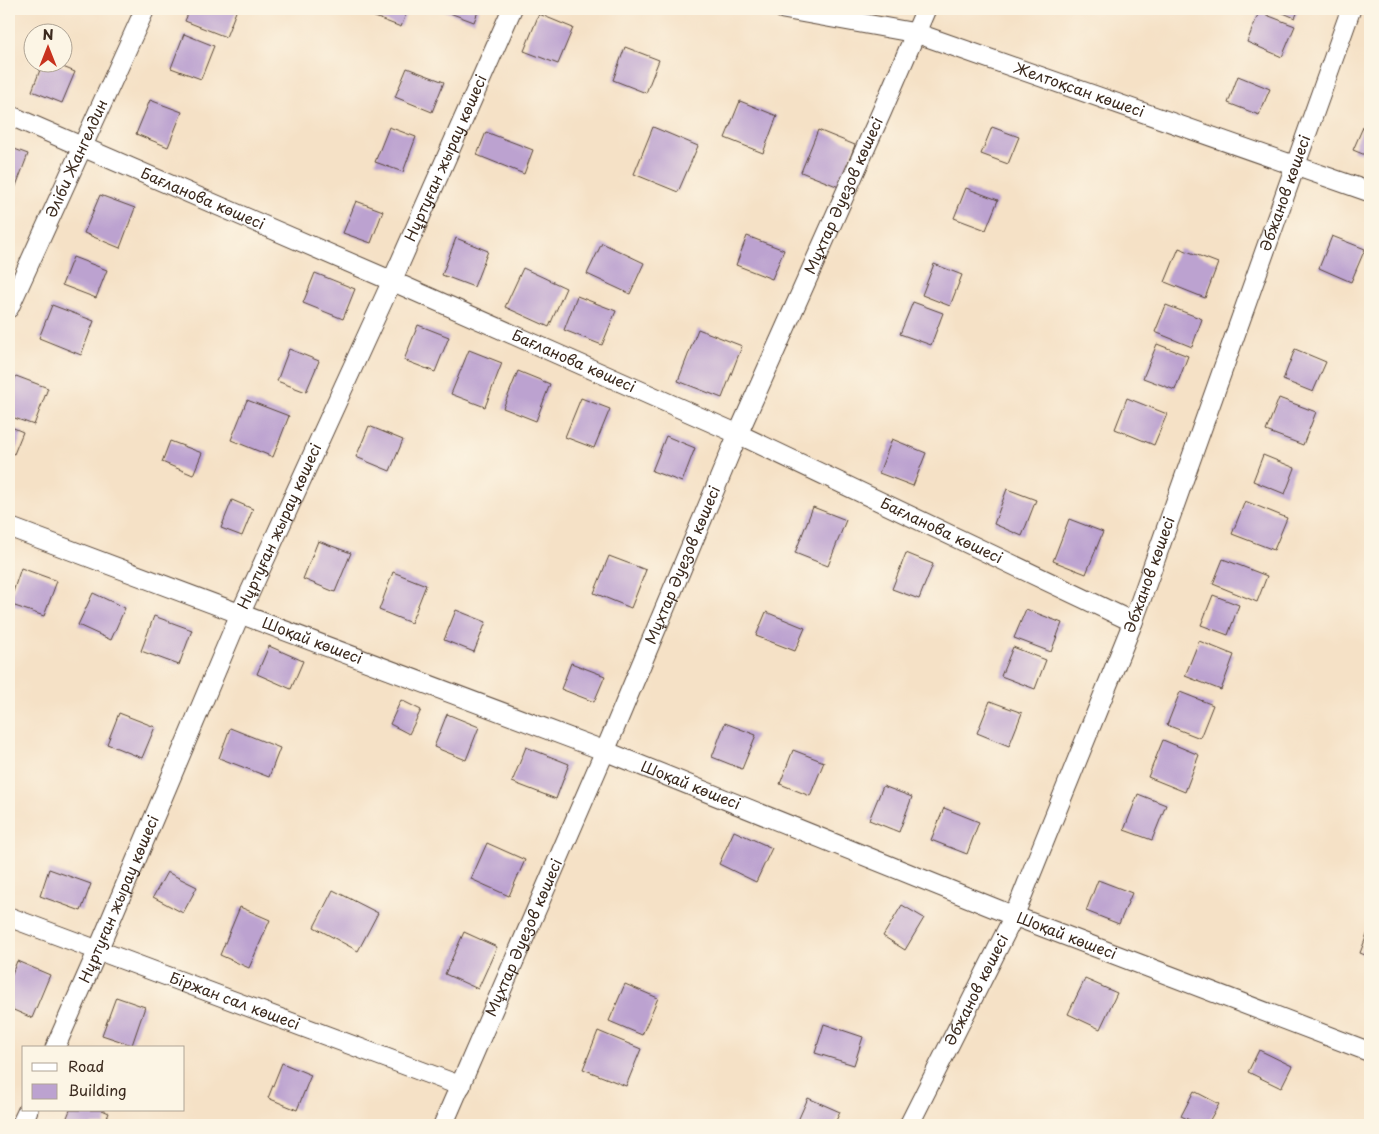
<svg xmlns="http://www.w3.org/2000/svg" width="1379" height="1134" font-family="'Playpen Sans',sans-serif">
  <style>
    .building { fill: #bca2d0 }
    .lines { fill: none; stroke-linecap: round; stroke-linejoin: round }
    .street-casing { stroke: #574537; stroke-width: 21 }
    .street { stroke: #fff; stroke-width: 19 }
    .labels { text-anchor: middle; stroke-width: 5; stroke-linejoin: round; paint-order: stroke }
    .street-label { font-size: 15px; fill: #3b2a1e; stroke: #fcf5e5 }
  </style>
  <rect width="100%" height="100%" fill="#fcf5e5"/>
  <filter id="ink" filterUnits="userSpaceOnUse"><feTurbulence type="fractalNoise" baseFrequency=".02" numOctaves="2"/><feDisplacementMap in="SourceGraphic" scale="10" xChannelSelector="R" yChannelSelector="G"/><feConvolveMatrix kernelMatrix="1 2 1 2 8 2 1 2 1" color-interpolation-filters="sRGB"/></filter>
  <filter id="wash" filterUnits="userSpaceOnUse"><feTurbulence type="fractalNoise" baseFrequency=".0096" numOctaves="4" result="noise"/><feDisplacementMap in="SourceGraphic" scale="20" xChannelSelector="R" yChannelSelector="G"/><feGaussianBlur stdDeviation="1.12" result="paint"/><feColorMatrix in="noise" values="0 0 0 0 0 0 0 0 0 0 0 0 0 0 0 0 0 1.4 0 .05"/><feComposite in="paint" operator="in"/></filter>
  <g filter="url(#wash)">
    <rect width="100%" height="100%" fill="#f5e1c6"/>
    <g id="blocks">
      <g class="building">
        <path d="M190 9H237L226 37 185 21Z"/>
        <path d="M370 9H408L401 27 367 14Z"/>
        <path d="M439 9H479L474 22Z"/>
        <path d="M1274 9H1299L1295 18Z"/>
        <path d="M1259 12 1295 26 1282 57 1247 42Z"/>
        <path d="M539 14 573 28 558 64 524 51Z"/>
        <path d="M184 34 214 46 201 79 171 68Z"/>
        <path d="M625 47 659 60 646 93 613 80Z"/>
        <path d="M43 62H51L75 72 62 103 32 91Z"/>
        <path d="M407 68 444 82 432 112 395 97Z"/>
        <path d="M1238 76 1270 89 1259 115 1228 103Z"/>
        <path d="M150 100 182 112 168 147 136 134Z"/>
        <path d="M740 101 777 116 763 153 725 138Z"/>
        <path d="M1367 118 1370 120V157L1353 150Z"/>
        <path d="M389 127 416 137 403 172 375 162Z"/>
        <path d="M653 127 698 146 678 192 634 174Z"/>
        <path d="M992 127 1019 137 1008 164 981 154Z"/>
        <path d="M818 130 855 145 839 187 801 172Z"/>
        <path d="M486 132 533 150 524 174 477 155Z"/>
        <path d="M9 147 28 154 13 194 9 192Z"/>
        <path d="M966 188 998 200 986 230 954 218Z"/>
        <path d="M100 195 135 208 120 248 84 233Z"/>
        <path d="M356 201 383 211 371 243 343 233Z"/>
        <path d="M747 236 784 250 772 279 736 265Z"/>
        <path d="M1332 236 1365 249 1351 282 1319 268Z"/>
        <path d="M456 238 488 251 474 287 442 275Z"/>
        <path d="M602 243 644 263 630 294 587 274Z"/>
        <path d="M1179 248 1218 263 1205 298 1165 282Z"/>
        <path d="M73 257 107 270 96 298 62 285Z"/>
        <path d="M934 264 962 275 950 306 922 295Z"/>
        <path d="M523 268 566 288 549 327 505 307Z"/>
        <path d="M315 273 355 289 343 319 303 303Z"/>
        <path d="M577 296 616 311 602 345 564 330Z"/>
        <path d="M913 302 943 313 931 345 900 334Z"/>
        <path d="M52 305 94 321 81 355 39 338Z"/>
        <path d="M1166 305 1202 319 1192 347 1155 332Z"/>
        <path d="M418 325 449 337 435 372 404 360Z"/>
        <path d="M698 329 742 346 722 398 678 381Z"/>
        <path d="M1157 344 1188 356 1175 390 1143 378Z"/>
        <path d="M289 349 319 361 306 392 277 381Z"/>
        <path d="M1295 349 1326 362 1313 392 1283 380Z"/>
        <path d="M469 350 502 363 485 407 451 394Z"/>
        <path d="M518 371 550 384 536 421 503 408Z"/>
        <path d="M16 376 48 388 34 425 9 416V394Z"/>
        <path d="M581 398 610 409 594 448 565 437Z"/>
        <path d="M1127 398 1167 414 1154 445 1115 429Z"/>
        <path d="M1279 398 1316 412 1303 445 1266 431Z"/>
        <path d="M247 400 289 416 273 457 231 440Z"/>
        <path d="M9 426 23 432 14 454 9 452Z"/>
        <path d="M369 426 403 440 390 471 356 457Z"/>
        <path d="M666 436 695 448 682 482 652 471Z"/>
        <path d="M892 439 926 453 913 486 879 473Z"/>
        <path d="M170 441 202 453 193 475 162 462Z"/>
        <path d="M1263 455 1295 468 1285 494 1253 481Z"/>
        <path d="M1007 489 1036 500 1022 536 994 524Z"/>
        <path d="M232 500 253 509 242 536 221 528Z"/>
        <path d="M1245 501 1287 518 1274 550 1232 534Z"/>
        <path d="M813 507 846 520 828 566 795 553Z"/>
        <path d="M1069 519 1103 532 1086 574 1053 561Z"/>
        <path d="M318 541 351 553 335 592 303 579Z"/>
        <path d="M906 553 933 564 919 599 892 589Z"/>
        <path d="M609 556 646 570 631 608 594 593Z"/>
        <path d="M1223 559 1267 576 1257 602 1213 584Z"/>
        <path d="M21 568 57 581 44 616 9 604Z"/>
        <path d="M393 572 426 585 411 623 379 610Z"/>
        <path d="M93 593 125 608 111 640 78 625Z"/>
        <path d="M1213 595 1239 605 1228 635 1201 625Z"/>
        <path d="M1026 609 1062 623 1051 652 1014 638Z"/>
        <path d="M456 610 486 622 474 652 444 640Z"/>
        <path d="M766 612 805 628 795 651 756 636Z"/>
        <path d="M154 616 192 630 179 665 141 651Z"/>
        <path d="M1199 641 1234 655 1221 690 1185 676Z"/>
        <path d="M269 646 303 661 291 689 257 674Z"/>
        <path d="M1013 647 1046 660 1035 689 1001 676Z"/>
        <path d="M571 663 605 676 594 702 561 689Z"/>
        <path d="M1180 692 1213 705 1200 738 1167 725Z"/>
        <path d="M401 700 421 710 409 734 390 724Z"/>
        <path d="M990 701 1022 713 1009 746 977 733Z"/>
        <path d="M119 713 155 727 142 758 107 744Z"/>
        <path d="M447 714 479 727 466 760 434 747Z"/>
        <path d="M725 723 756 735 742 769 712 757Z"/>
        <path d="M230 728 280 748 269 777 219 758Z"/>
        <path d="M1163 740 1199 755 1185 792 1148 777Z"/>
        <path d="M526 747 569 764 556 799 512 782Z"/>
        <path d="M793 750 824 762 810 796 780 784Z"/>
        <path d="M883 786 912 797 899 832 869 820Z"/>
        <path d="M1138 794 1166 805 1152 840 1124 830Z"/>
        <path d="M944 808 979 822 967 854 931 840Z"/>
        <path d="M734 831 772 848 756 882 719 864Z"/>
        <path d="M487 843 525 860 509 896 471 879Z"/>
        <path d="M49 869 91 884 81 911 40 896Z"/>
        <path d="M167 872 197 887 183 913 153 897Z"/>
        <path d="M1098 880 1132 893 1119 924 1086 911Z"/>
        <path d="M333 890 378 913 358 951 314 927Z"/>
        <path d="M902 905 924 918 905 950 883 936Z"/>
        <path d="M240 907 270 920 249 968 220 955Z"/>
        <path d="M1370 927V957L1360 953Z"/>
        <path d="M464 932 497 947 478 989 445 974Z"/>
        <path d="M17 961 50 975 32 1018 9 1008V981Z"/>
        <path d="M1085 979 1117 993 1100 1029 1068 1014Z"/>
        <path d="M625 984 658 998 642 1035 609 1021Z"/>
        <path d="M116 997 145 1007 132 1045 102 1035Z"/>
        <path d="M824 1024 863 1037 854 1065 815 1053Z"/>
        <path d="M598 1031 641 1049 626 1086 583 1069Z"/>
        <path d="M1259 1050 1292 1066 1281 1088 1248 1072Z"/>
        <path d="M282 1063 311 1075 297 1110 268 1098Z"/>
        <path d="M1194 1091 1219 1104 1207 1125H1200L1181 1116Z"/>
        <path d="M808 1098 840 1112 834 1125H796Z"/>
        <path d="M70 1110H102L109 1113 104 1125H64Z"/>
      </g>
    </g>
  </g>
  <g filter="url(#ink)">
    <use href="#blocks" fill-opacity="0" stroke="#574537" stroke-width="1"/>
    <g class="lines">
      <defs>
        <g id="street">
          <path id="s1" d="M783 9 916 33 1370 192"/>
          <path id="s2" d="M9 115 392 281 738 434 1133 622"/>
          <path id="s3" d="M9 308 145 9"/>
          <path id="s4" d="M9 527 605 751 1014 916 1370 1052"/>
          <path id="s5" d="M9 917 461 1086"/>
          <path id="s6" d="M55 1048 98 950 240 614 392 281 512 9"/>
          <path d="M21 1125 28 1110"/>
          <path id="s7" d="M443 1125 605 751 738 434 882 111 926 9"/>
          <path id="s8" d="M909 1125 1014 916 1133 622 1351 9"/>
        </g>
      </defs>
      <use href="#street" class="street-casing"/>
      <use href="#street" class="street"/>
    </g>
  </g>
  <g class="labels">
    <g class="street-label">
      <text dy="5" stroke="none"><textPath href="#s1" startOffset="308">Желтоқсан көшесі</textPath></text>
      <text dy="5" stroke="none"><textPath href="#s6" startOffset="972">Нұртуған жырау көшесі</textPath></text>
      <text dy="5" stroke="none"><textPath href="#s3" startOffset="164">Әліби Жангелдин</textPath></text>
      <text dy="5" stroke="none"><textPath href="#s8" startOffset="1006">Әбжанов көшесі</textPath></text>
      <text dy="5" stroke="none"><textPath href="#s7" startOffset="1012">Мұхтар Әуезов көшесі</textPath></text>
      <text dy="5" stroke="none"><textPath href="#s2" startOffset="211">Бағланова көшесі</textPath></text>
      <text dy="5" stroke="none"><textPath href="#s2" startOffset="616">Бағланова көшесі</textPath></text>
      <text dy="5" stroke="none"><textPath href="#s6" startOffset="568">Нұртуған жырау көшесі</textPath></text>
      <text dy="5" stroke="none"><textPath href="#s2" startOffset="1021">Бағланова көшесі</textPath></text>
      <text dy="5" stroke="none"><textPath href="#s7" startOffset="609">Мұхтар Әуезов көшесі</textPath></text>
      <text dy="5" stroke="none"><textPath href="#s8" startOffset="601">Әбжанов көшесі</textPath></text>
      <text dy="5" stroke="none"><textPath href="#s4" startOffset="324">Шоқай көшесі</textPath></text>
      <text dy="5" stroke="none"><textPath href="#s4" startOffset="729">Шоқай көшесі</textPath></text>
      <text dy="5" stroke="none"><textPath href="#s6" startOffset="162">Нұртуған жырау көшесі</textPath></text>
      <text dy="5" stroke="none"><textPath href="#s4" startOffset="1134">Шоқай көшесі</textPath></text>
      <text dy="5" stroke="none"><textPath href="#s7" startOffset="204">Мұхтар Әуезов көшесі</textPath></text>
      <text dy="5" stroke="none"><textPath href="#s8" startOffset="151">Әбжанов көшесі</textPath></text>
      <text dy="5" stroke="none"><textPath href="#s5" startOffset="241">Біржан сал көшесі</textPath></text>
    </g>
  </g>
  <rect width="1379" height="1134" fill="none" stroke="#fcf5e5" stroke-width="30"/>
  <rect x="22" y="1046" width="162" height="65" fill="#fcf5e5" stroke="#afa495"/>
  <rect x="32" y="1063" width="25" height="8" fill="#ffffff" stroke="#afa495"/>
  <text x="68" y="1072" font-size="15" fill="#3b2a1e">Road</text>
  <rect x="32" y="1084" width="25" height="15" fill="#bca2d0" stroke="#afa495"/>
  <text x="68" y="1096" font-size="15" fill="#3b2a1e">Building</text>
  <g transform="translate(48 48)"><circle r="24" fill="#fcf5e5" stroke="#afa495"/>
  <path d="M0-4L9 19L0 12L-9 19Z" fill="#c8321e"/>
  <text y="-8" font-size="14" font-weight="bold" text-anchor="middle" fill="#3b2a1e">N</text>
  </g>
</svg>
